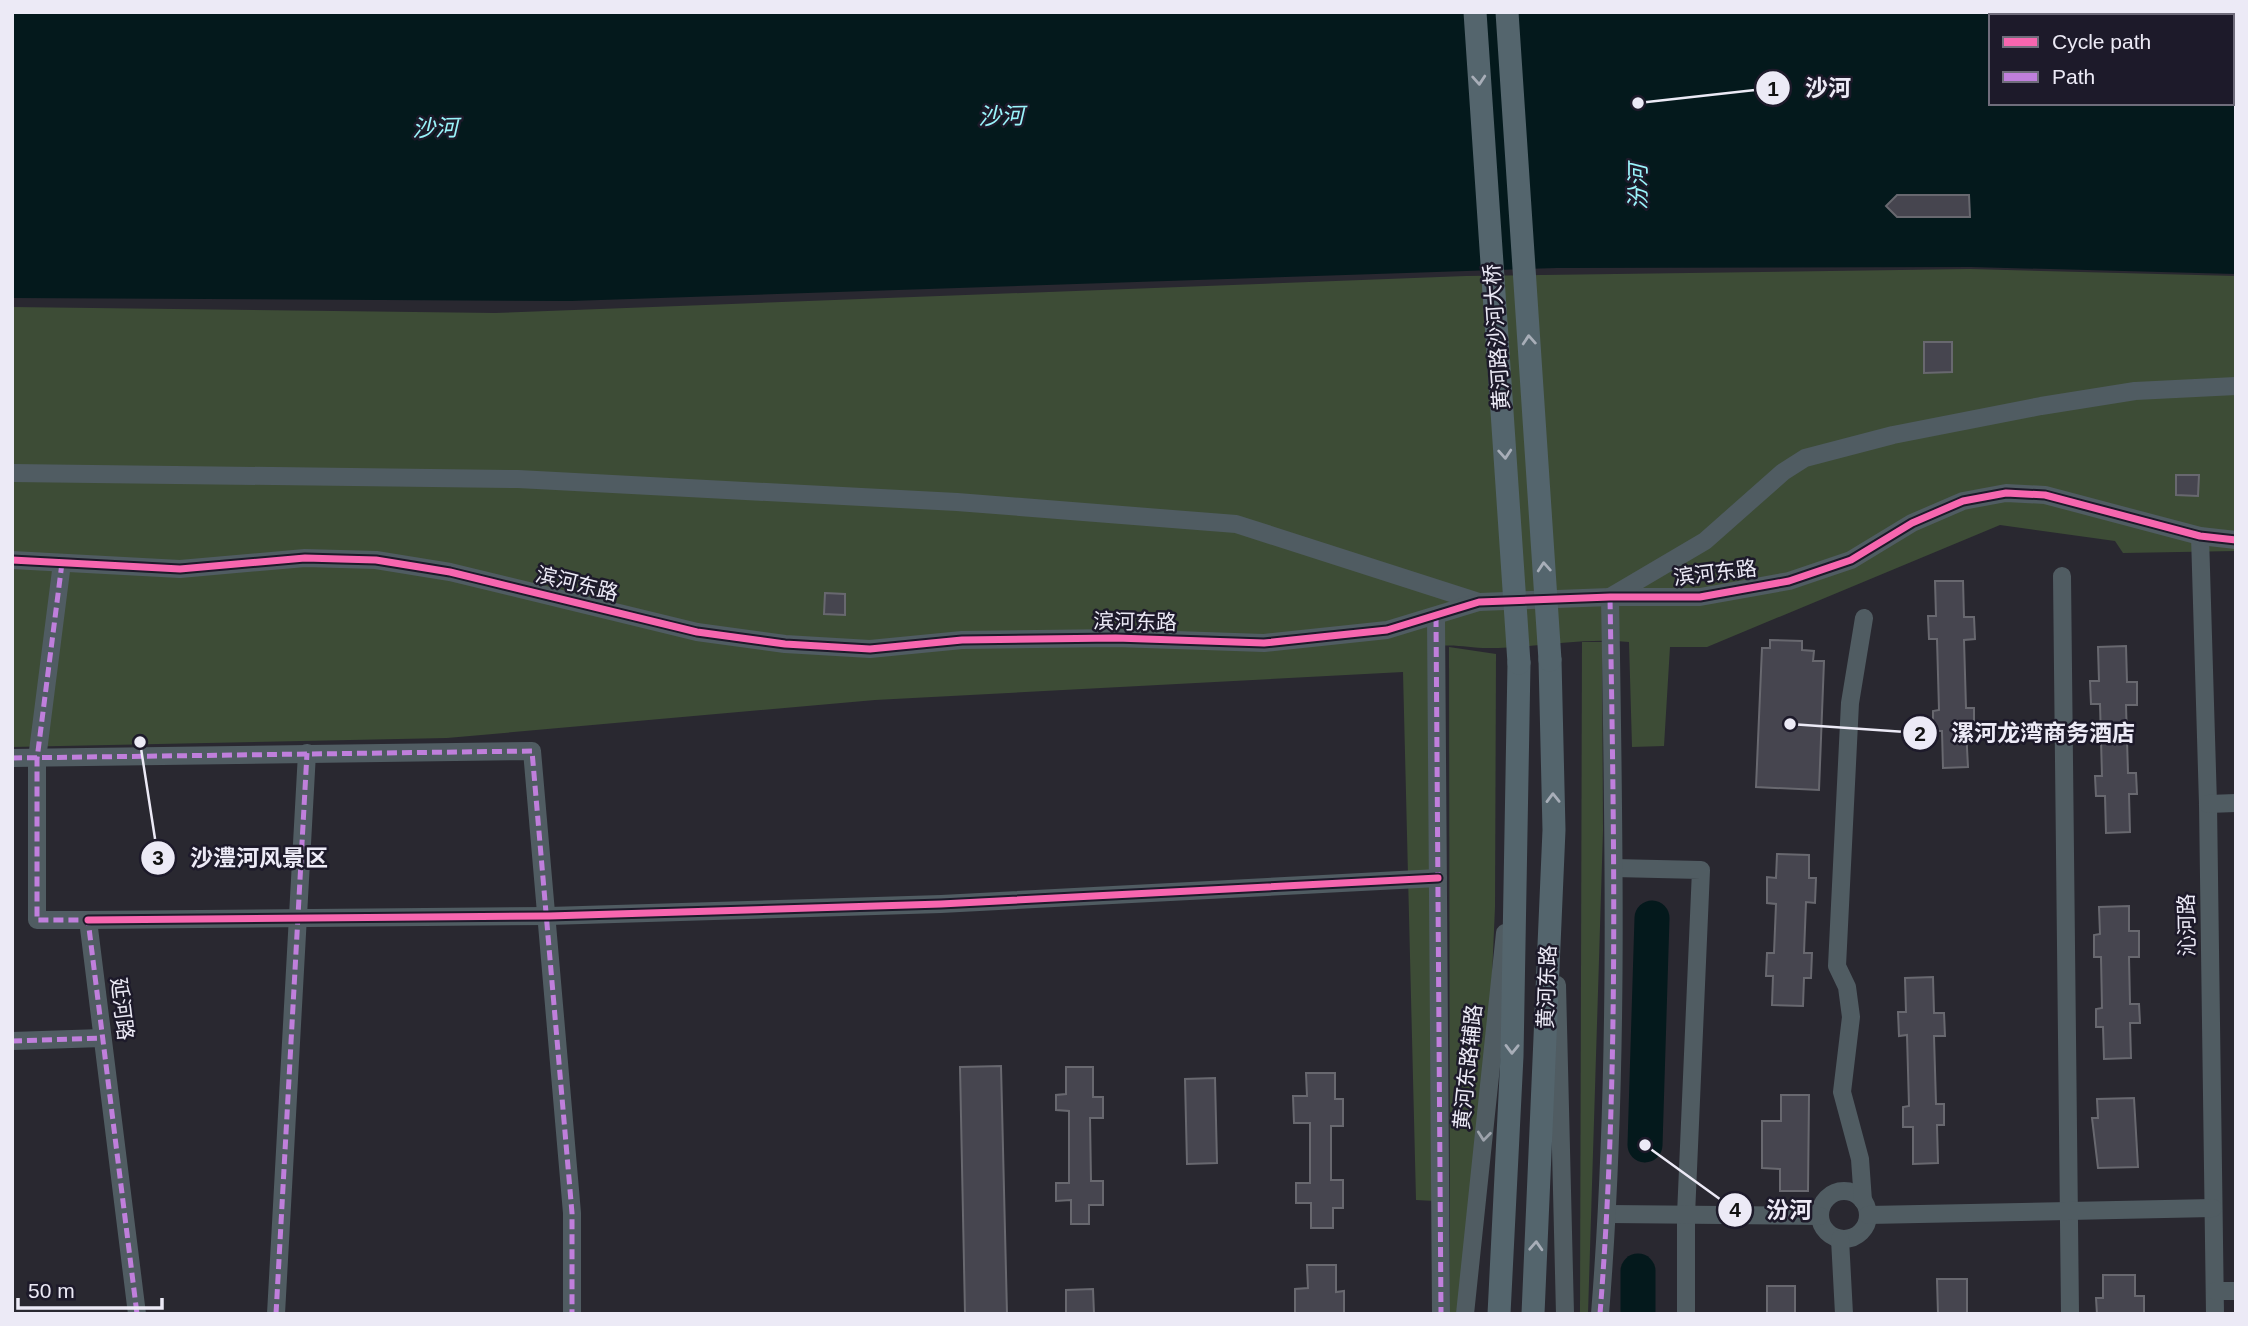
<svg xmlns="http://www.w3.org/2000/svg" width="2248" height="1326" font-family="Helvetica,'Noto Sans SC',sans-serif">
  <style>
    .green { fill: #3d4c36 }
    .water { fill: #04191c; fill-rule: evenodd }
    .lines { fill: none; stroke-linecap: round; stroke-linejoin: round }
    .river { stroke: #04191c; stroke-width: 35 }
    .building { fill: #46454f; stroke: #68686f; stroke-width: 2 }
    .minor { stroke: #505c62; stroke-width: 18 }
    .major { stroke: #54656d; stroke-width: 23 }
    .major-bridge { stroke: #54656d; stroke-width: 23 }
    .quiet { stroke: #c07fdc; stroke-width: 5; stroke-dasharray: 10 5; stroke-linecap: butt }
    .cycleway-casing { stroke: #1d1a2a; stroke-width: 11 }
    .cycleway { stroke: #f766af; stroke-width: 7 }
    .oneway { stroke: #a8aeb8 }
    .oneway2 { stroke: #9ea3ac }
    .labels { text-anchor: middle; stroke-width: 5; stroke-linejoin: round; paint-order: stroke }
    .street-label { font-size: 21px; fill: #eceaf6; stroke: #1d1a2a }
    .water-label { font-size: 23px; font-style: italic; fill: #9af4fb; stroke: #1d1a2a }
    .leader { fill: none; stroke: #eceaf6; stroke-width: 2.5 }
    .callout-dot { fill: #eceaf6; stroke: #1d1a2a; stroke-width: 2.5 }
    .mark-label { font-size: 21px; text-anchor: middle; font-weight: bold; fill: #111 }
    .callout-label { font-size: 23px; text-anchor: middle; font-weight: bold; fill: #eceaf6; stroke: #1d1a2a; stroke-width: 5; stroke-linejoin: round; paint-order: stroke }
  </style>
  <rect width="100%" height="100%" fill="#292830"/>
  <g class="green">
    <path d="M1970 269 2236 276V551L2123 553 2115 541 2000 525 1707 647H1670L1664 746 1632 747 1629 642C1582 637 1537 648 1489 648 1467 648 1454 643 1431 647L1435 1201 1416 1200 1403 672 875 700 447 738 12 747V307L495 313 1466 276Z"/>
    <path d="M1582 642H1602L1603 830 1588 1314H1580Z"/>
    <path d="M1449 647 1496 654 1495 907 1489 1045 1462 1314H1450Z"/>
  </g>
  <path class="water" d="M12 12H2236V274L1971 267 1557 268 571 301 12 298ZM1991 16H2232V103H1991Z"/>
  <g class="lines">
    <g class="river">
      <path d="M1645 1145 1652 918"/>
      <path d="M1638 1271V1314"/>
    </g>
  </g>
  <g class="building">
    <path d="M1897 195H1969L1970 217H1897L1886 206Z"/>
    <path d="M1924 342H1952V372L1924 373Z"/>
    <path d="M2176 475H2199L2198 496 2176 495Z"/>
    <path d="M1935 581H1963L1964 617H1974L1975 639 1964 640 1966 708H1974V728L1966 729 1968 767 1943 768 1942 731H1933V711L1939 710 1937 639H1929L1928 616H1936Z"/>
    <path d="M825 593 845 594V615L824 614Z"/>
    <path d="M1770 640 1802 641V650L1814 651 1813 661H1824L1819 790 1756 787 1762 648H1770Z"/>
    <path d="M2126 646 2127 682H2137V705H2126L2128 773H2136L2137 794H2129L2130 832 2106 833 2105 796H2096L2095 776H2102L2100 704H2091L2090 681H2099L2098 647Z"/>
    <path d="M1777 854 1809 855V878H1816L1815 903 1806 902 1804 953H1812L1811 978H1804L1803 1006 1772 1005 1773 976H1766L1767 953H1774L1776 904 1767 903V877L1776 878Z"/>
    <path d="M2129 906V931H2139V957H2129L2130 1004H2139L2140 1023H2130L2131 1058 2104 1059 2103 1027H2096V1009L2102 1008 2101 957H2094V935L2100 934 2099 907Z"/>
    <path d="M1933 977 1934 1013H1944L1945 1036H1934L1936 1104H1944V1125H1937L1938 1163 1913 1164V1127H1903V1107L1909 1106 1907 1035 1899 1036 1898 1012H1906L1905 978Z"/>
    <path d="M1001 1066 1007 1314H965L960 1067Z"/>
    <path d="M1066 1067H1093V1097H1103V1118H1090L1091 1181H1103V1205H1089V1224H1071V1200L1056 1201V1183H1069V1111L1056 1110V1095L1066 1094Z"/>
    <path d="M1306 1073H1335V1099H1343V1126H1331V1180H1343V1208H1333V1228H1311V1203H1296V1183H1310V1123H1294L1293 1096H1307Z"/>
    <path d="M1215 1078 1217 1163 1187 1164 1185 1079Z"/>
    <path d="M1781 1095H1809L1808 1191H1780V1169L1762 1168V1121H1781Z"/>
    <path d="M2134 1098 2138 1167 2098 1168 2092 1118H2098L2097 1099Z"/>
    <path d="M1307 1265H1336V1292L1344 1291V1314H1295V1289L1308 1288Z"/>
    <path d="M2103 1275H2135V1296H2144V1314H2097L2096 1298H2103Z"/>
    <path d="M1937 1279H1967V1314H1938Z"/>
    <rect x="1767" y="1286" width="28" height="28"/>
    <path d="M1093 1289 1094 1314H1066V1290Z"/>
  </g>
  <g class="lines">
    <g class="minor">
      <path d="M12 473 518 479 957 502 1236 524 1479 602"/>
      <path d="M2200 536 2208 804 2215 1314"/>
      <path d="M12 560 180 569 305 558 376 560 450 572 697 632 785 644 870 649 962 640 1116 638 1264 643 1387 630 1479 602 1610 597H1700L1789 581 1851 560 1912 523 1963 501 2006 493 2045 495 2200 536 2236 540"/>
      <path d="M62 563 37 759V920H88L137 1314"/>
      <path d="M2062 576 2070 1314"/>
      <path d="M1436 617 1441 1314"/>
      <path d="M12 758 532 751 572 1213V1314"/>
      <path d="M2208 804 2236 803"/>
      <path d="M1614 868 1701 870 1686 1215V1314"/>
      <path d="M88 920 549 916 941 904 1438 878"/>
      <path d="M1557 985 1565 1314"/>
      <path d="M12 1041 102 1038"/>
      <circle cx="1844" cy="1215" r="24"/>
      <path d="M1863 1201 1860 1159 1842 1092 1851 1017 1847 987 1837 966 1850 703 1864 618"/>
      <path d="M1608 1214 1820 1216"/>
      <path d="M1868 1215 2213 1208"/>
      <path d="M1840 1239 1844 1314"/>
      <path d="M2215 1291H2236"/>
      <path d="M276 1314 307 753"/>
      <path d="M1465 1314 1505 933"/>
      <path d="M1600 1314C1619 1076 1614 835 1610 597L1705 541 1783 472 1805 458 1893 435 2041 406 2135 391 2236 386"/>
    </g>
    <g class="major">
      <path d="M1499 1314 1512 1056 1519 663"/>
      <path d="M1533 1314 1554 830 1550 660"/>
    </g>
    <g class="major-bridge">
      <path d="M1475 12 1519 663"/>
      <path d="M1507 12 1550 660"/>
    </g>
    <g class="quiet">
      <path d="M62 563 37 759V920H88L137 1314"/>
      <path d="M1436 617 1441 1314"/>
      <path d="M12 758 532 751 572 1213V1314"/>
      <path d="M12 1041 102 1038"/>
      <path d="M276 1314 307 753"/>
      <path d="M1600 1314C1619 1076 1614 835 1610 597"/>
    </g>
    <defs>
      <g id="cycleway">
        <path d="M12 560 180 569 305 558 376 560 450 572 697 632 785 644 870 649 962 640 1116 638 1264 643 1387 630 1479 602 1610 597H1700L1789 581 1851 560 1912 523 1963 501 2006 493 2045 495 2200 536 2236 540"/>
        <path d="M88 920 549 916 941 904 1438 878"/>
      </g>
    </defs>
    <use href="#cycleway" class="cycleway-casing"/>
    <use href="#cycleway" class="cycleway"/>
  </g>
  <defs><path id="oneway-chevron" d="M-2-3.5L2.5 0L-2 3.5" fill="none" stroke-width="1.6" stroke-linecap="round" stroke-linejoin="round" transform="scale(1.75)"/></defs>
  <g class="oneway">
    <use href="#oneway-chevron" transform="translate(1479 80) rotate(86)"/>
    <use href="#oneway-chevron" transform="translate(1529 340) rotate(-94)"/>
    <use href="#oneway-chevron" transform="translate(1505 454) rotate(86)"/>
    <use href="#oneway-chevron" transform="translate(1544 567) rotate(-94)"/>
    <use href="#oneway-chevron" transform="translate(1553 798) rotate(-91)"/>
    <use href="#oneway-chevron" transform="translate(1512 1049) rotate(91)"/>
    <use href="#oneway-chevron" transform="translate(1536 1246) rotate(-87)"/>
  </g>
  <use class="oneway2" href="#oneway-chevron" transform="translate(1484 1136) rotate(96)"/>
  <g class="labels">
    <g class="street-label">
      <text transform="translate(1497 337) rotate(-94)" y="7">黄河路沙河大桥</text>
      <text transform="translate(1715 573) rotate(-7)" y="7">滨河东路</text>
      <text transform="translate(577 584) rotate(14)" y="7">滨河东路</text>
      <text transform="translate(1135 622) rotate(1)" y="7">滨河东路</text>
      <text transform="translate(2187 925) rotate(-91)" y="7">沁河路</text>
      <text transform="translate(1547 987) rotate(-88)" y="7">黄河东路</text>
      <text transform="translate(122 1009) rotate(83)" y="7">延河路</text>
      <text transform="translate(1468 1067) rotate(-84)" y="7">黄河东路辅路</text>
    </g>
    <g class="water-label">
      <text transform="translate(1001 116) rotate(-1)" y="8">沙河</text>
      <text transform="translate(435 128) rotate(-1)" y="8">沙河</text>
      <text transform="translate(1638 187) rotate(-90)" y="8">汾河</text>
    </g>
  </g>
  <path class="leader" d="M1638 103L1773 88M1790 724L1920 733M140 742L158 858M1645 1145L1735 1210"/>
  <g class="callout-dot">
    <circle cx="1638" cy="103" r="7"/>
    <circle cx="1790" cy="724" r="7"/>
    <circle cx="140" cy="742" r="7"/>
    <circle cx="1645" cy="1145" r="7"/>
    <circle cx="1773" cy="88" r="18"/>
    <circle cx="1920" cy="733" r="18"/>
    <circle cx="158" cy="858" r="18"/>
    <circle cx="1735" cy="1210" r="18"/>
  </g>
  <g class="mark-label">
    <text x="1773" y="96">1</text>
    <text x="1920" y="741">2</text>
    <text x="158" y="865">3</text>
    <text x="1735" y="1217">4</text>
  </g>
  <g class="callout-label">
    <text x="1828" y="96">沙河</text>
    <text x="2043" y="741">漯河龙湾商务酒店</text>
    <text x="259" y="866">沙澧河风景区</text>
    <text x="1789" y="1218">汾河</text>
  </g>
  <rect width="2248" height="1326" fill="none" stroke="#eceaf6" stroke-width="28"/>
  <rect x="1989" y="14" width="245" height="91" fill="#1d1a2a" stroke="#706d7c" stroke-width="2"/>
  <rect x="2003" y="37" width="35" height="10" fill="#f766af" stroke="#706d7c" stroke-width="2"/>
  <text x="2052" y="49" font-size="21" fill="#eceaf6">Cycle path</text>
  <rect x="2003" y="72" width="35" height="10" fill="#c07fdc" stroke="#706d7c" stroke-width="2"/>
  <text x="2052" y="84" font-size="21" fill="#eceaf6">Path</text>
  <path d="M18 1298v10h144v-10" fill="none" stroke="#eceaf6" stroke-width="3.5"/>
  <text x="28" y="1298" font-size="21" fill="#eceaf6" stroke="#1d1a2a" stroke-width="5" paint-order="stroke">50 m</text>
</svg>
